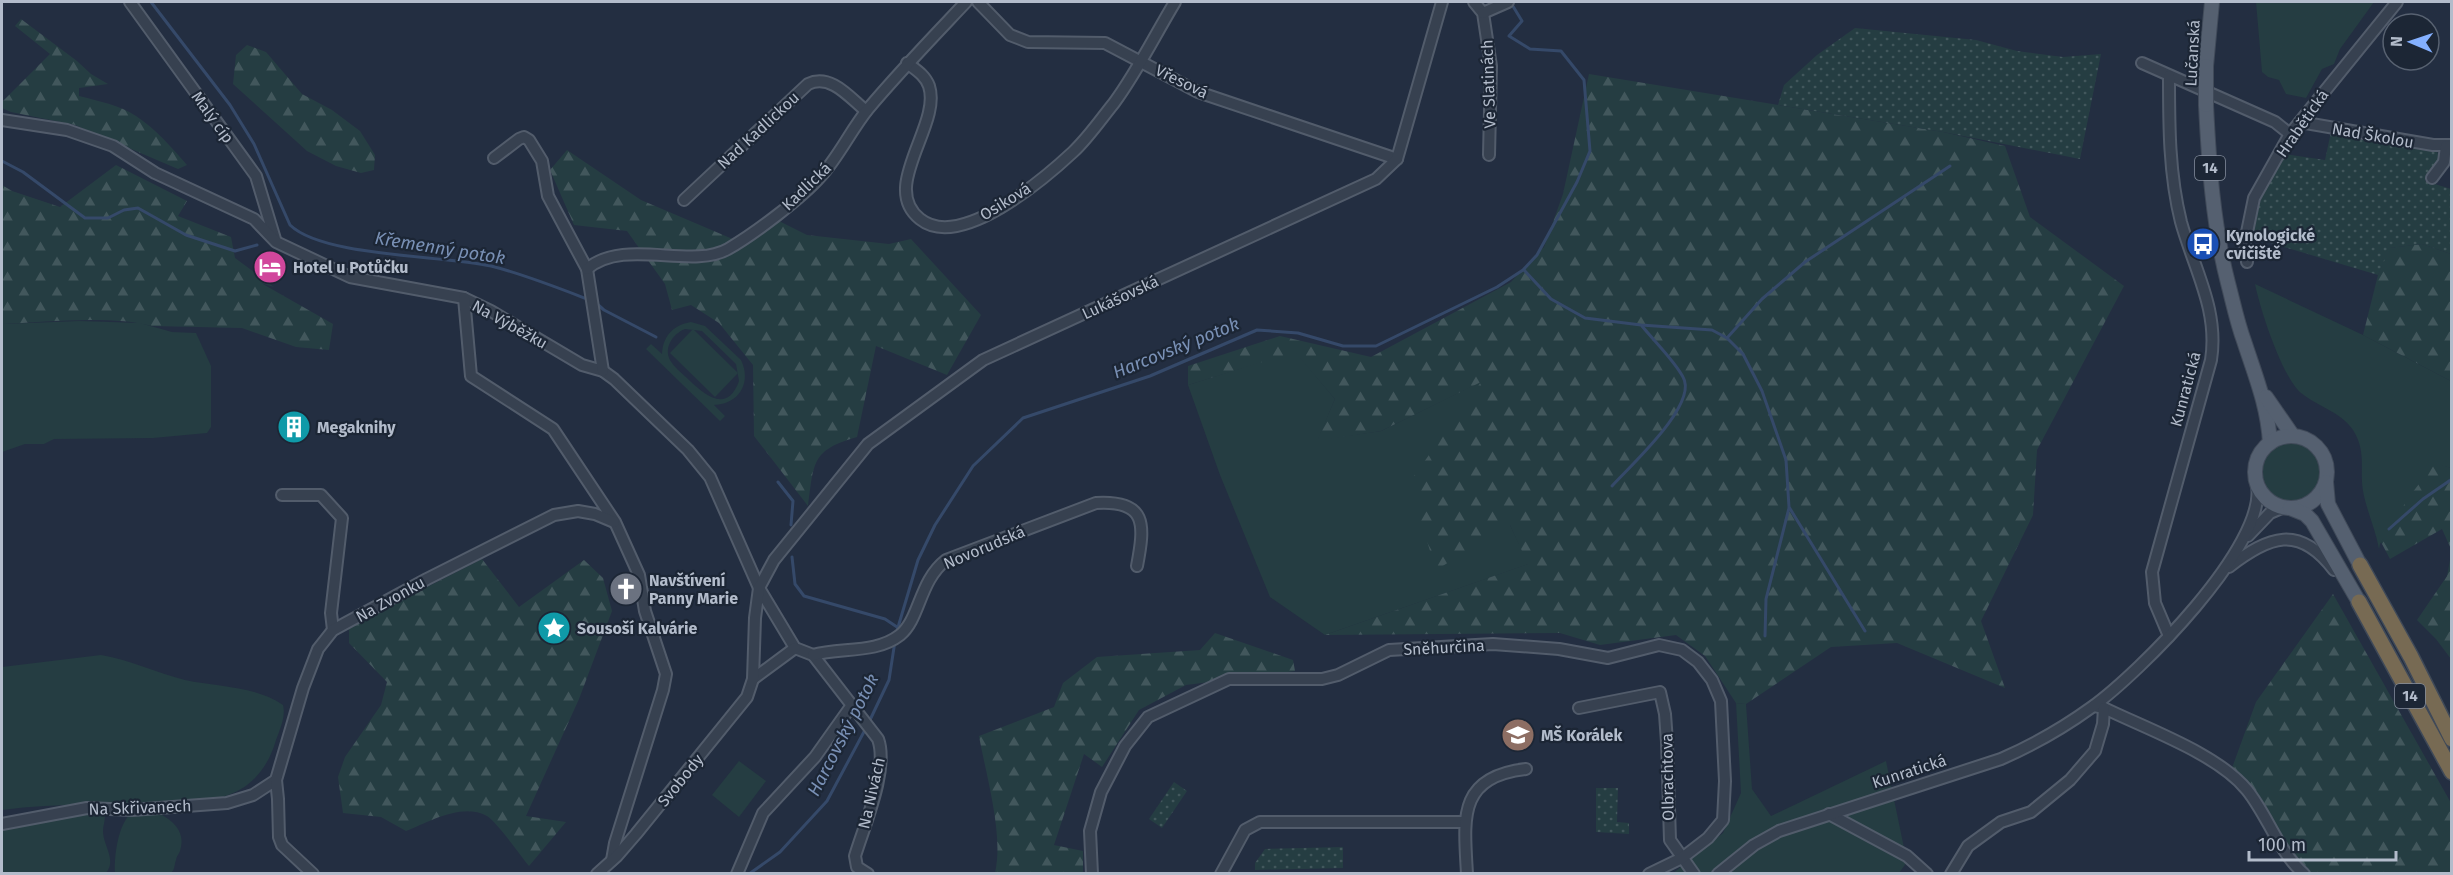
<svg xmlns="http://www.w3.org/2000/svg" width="2453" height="875" font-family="'Fira Sans',sans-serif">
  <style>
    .grass { fill: #253d42; fill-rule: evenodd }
    .forest { fill: url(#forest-firs) }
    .park { fill: url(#park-dots) }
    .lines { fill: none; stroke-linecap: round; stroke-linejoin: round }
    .stream { stroke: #354969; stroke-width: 3 }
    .minor-casing { stroke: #525c6b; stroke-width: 14 }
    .major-casing { stroke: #404a59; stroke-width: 16 }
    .highway-casing { stroke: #3f4958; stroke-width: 18 }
    .minor { stroke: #374150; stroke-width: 10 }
    .major { stroke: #556070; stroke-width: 14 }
    .highway { stroke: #776a53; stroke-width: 15 }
    .major-bridge-casing { stroke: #404a59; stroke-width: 16; stroke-linecap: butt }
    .major-bridge { stroke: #556070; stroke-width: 14 }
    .labels { text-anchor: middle; stroke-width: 4.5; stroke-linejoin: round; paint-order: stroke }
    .shield { fill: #1c2635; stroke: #868f9e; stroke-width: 1.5 }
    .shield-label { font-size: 15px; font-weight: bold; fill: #b3bccb }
    .street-label { font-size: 16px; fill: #b3bccb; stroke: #1c2635 }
    .poi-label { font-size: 16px; font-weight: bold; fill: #b3bccb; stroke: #1c2635; text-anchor: start }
    .water-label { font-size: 18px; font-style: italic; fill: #7990b5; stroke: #1c2635 }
  </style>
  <defs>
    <pattern id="forest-firs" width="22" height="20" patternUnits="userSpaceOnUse" patternTransform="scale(1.5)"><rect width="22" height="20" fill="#253d42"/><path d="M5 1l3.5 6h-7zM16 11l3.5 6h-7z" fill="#42575c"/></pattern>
    <pattern id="park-dots" width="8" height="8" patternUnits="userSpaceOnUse" patternTransform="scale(1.5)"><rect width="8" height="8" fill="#253d42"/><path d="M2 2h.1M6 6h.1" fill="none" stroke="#42575c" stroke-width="1.8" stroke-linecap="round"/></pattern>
  </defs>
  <rect width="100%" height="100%" fill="#232e41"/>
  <g class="grass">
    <path d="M2256 2H2374L2340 49 2334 64 2322 69 2306 98 2286 94 2279 80 2268 77 2262 72Z"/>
    <path d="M2255 284 2363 335 2451 381V468L2435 464 2380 544 2379 549C2376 531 2368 514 2364 496 2358 472 2368 454 2353 430 2341 412 2317 406 2301 393 2282 377 2260 309 2255 284Z"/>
    <path d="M79 321 140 323 172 332 196 333 211 366V427L207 433 153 438 54 439 44 444H25L2 452V324Z"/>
    <path d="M691 322 705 326 741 360C752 383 739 404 714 405L725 416 720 421 646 349 651 344 662 354C663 336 673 325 691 322ZM685 329 702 331 736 364 739 381C727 414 705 395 689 380 683 374 676 369 672 363 662 350 672 334 685 329Z"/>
    <path d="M693 329 738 373 715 397 670 353Z"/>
    <path d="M1295 351 1335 399 1318 440 1381 431 1482 381 1510 525 1529 564 1325 635 1270 597 1220 475 1188 385Z"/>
    <circle cx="2291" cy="472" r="29"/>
    <path d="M101 655C131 660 156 673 185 680 217 687 256 686 283 705 286 716 280 729 276 740 268 768 251 789 222 797 208 801 190 800 176 801 118 806 59 802 2 810V667Z"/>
    <path d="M1736 703 1746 704 1752 789 1771 816 1886 761 1907 862 1899 873 1672 874 1723 833 1741 793Z"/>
    <path d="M739 761 766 781 739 817 712 795Z"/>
    <path d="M152 811C170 817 187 830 180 851 178 856 177 855 176 860 174 866 175 869 171 873H115C114 856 118 824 132 812Z"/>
    <path d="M75 814 105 816C105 821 103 826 103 831 103 846 118 861 105 874L2 873V830C27 827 50 819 75 814Z"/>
  </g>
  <g class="forest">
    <path d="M21 19 77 61 91 74 108 84 79 88V96C98 101 120 105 136 116 156 129 172 148 187 165L178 169 75 125 11 112 2 108V102L50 54 15 26Z"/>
    <path d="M247 45 266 52 302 94 332 110 360 131 375 155 374 170 361 173 336 166 307 151 233 84 236 55Z"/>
    <path d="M1589 74 1943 132 2005 146 2030 217 2124 286 2037 450 2033 515 1981 621 2005 688 1897 643 1831 647 1746 704 1736 703 1705 656 1676 635 1600 645 1560 633 1325 635 1528 564 1510 525 1436 570 1409 483 1481 382 1381 431 1317 441 1335 399 1295 352 1188 385V366L1280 336 1371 357 1511 282 1544 247 1563 194Z"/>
    <path d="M567 150 641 200 742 243 779 221 807 235 889 244 911 239 981 315 947 375 876 346 857 437C811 450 814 463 808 506L754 436 753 365 719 323 691 305 672 310 665 284 627 231 574 225 550 170Z"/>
    <path d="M116 165 187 201 178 216 231 237 235 258 274 287 261 283 333 324 329 350 296 347 242 328 152 326C112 315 45 322 2 324V185L12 191 60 207Z"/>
    <path d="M2422 244 2451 254V381L2363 335 2378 275 2389 248Z"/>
    <path d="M2435 463 2451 468V549L2442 529 2390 559 2381 542 2409 497Z"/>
    <path d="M2451 555V659L2436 639 2417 620 2447 576Z"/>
    <path d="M482 559 519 607 584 560 603 578 612 611 579 699 526 816 566 822 529 866C520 855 497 822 487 816 462 802 429 822 406 831L381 817 343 813 338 777 345 757 381 705 387 682 349 643V627Z"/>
    <path d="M2333 594 2451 803V873H2310L2296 860 2254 793 2232 768 2256 702Z"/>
    <path d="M1215 633 1293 660 1295 671 1186 685 1139 710 1102 767 1084 754 1054 845 1083 851V873H995C1004 835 986 775 979 736L1054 707 1063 683 1097 657 1200 650Z"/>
  </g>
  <g class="park">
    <path d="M1855 28 1976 40 2017 51 2063 57 2101 54 2080 159 1943 132 1778 105 1784 85 1817 55Z"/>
    <path d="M2331 132 2437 152 2440 156 2438 163 2425 181 2451 189V254L2422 244 2390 248 2378 275 2254 238C2247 209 2271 179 2284 154L2325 160Z"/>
    <path d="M1174 782 1187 791 1162 828 1149 819Z"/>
    <path d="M1596 788H1618L1617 822 1629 823V834L1596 832Z"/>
    <path d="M1343 847V868L1255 870V863L1265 849Z"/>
  </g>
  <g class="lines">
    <g class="stream">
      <path d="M151 2 230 105 254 144 290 225C323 257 442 255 491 266 523 274 556 287 587 299"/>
      <path d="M2 161 23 172 85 218H108L124 210 138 208 186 235 235 251 257 245"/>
      <path d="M1524 270 1551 299 1585 318 1641 325 1712 330 1727 338 1743 354 1762 391 1786 460 1789 507 1865 631"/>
      <path d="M596 303 604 310 656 337"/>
      <path d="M1727 338 1762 299 1805 262 1950 166"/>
      <path d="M778 482 793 501 791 525"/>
      <path d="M1612 486C1630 466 1699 404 1683 377 1674 360 1654 341 1642 326"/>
      <path d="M2389 529 2423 499 2452 479"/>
      <path d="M792 557 795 584 804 596 885 619 897 627"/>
      <path d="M896 634 918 560 935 525 973 466 1023 418 1150 376 1257 330 1298 333 1343 346H1376L1497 287 1523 270 1537 255 1577 182 1590 151 1584 80 1561 51 1530 49 1509 36 1522 21 1511 3"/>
      <path d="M1765 636 1766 599 1789 508"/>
      <path d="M869 722 889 680 895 641"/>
      <path d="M749 874 780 852 827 801 866 728"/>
    </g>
    <defs>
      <g id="minor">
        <path d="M130 2 256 176 275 239"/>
        <path d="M978 2 1010 35 1028 42 1105 43 1198 92 1397 159"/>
        <path d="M1474 2 1483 13 1491 66 1489 155"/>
        <path d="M1483 13 1508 2"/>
        <path d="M907 63C916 70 925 75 929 86 942 125 879 187 920 219 960 251 1044 179 1073 152 1088 138 1101 119 1114 103 1137 72 1155 35 1175 2"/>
        <path d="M2142 63 2275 122 2290 134"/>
        <path d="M2169 76C2169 125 2169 174 2181 222 2194 269 2219 310 2211 360L2152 572 2155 603 2169 636"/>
        <path d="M2 120 67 130 113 146 155 173 254 219 276 242 350 277 464 298 491 311 582 365 603 371 614 379 688 450 710 477 759 588 795 648 813 655 878 739C889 769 864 826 855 856L857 867 868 874"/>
        <path d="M2300 122 2433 145H2452"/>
        <path d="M494 158 519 139 524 137 529 140 542 161 548 196 587 269 603 371"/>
        <path d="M2432 178 2444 162 2446 146"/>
        <path d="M684 200 808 84C831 73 850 98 866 111"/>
        <path d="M2247 262 2245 242 2254 198 2290 134 2397 2"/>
        <path d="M587 269C624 237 691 270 728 249 754 234 802 198 821 176 839 156 851 130 868 109 899 72 933 37 966 2"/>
        <path d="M464 298 471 376 553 429 615 522 639 575 645 611 666 674 663 690 615 843 612 860"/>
        <path d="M282 495H321L342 518 331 613 333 630"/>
        <path d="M2248 536 2270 513 2284 507"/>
        <path d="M2229 567C2269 536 2299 524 2334 570"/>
        <path d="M813 655C840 647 876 654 900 635 920 619 919 581 946 560L1096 503C1147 500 1145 524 1137 566"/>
        <path d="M753 679 795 648"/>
        <path d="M2094 706 2104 708C2147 729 2218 754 2247 790 2268 816 2278 851 2304 874"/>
        <path d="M1579 708 1660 692 1665 714 1667 742 1670 840 1694 874"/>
        <path d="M1829 814 1907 856 1927 874"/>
        <path d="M2 824 87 808 132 810 227 803 253 795 276 780"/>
        <path d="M313 874 282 845 279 837 278 799 276 780 303 688 318 649 333 630 427 579 554 515 578 511 595 514 614 522"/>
        <path d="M597 874 617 856 636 834 747 697 753 679 755 618 759 588 774 560 868 444 983 360 1376 179 1397 159 1442 2"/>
        <path d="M737 874 763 813 815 757 852 705"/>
        <path d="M1092 874 1090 831 1101 792 1125 746 1148 717 1229 679H1322L1338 675 1389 650 1493 644 1559 649 1608 658 1659 645 1682 650 1698 662 1712 680 1721 701 1725 781 1723 820 1708 838 1682 858 1649 874"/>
        <path d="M1221 874 1245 830 1260 822H1464"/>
        <path d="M1467 874C1464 819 1457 777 1526 769"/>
        <path d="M1718 874 1754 845 1779 831 2001 759C2033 745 2063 728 2092 707 2139 673 2267 546 2257 485"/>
        <path d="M1951 874 1968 846 2001 822 2031 812 2070 780 2095 751 2103 724 2104 708"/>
      </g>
      <g id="major">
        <path d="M2206 66 2212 2"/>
        <path d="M2206 105C2209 165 2213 225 2228 283 2233 302 2237 322 2244 341 2255 375 2268 406 2270 443"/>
        <path d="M2266 397 2293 436"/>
        <circle cx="2291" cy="472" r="36"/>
        <path d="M2326 482 2328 504 2360 565"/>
        <path d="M2290 508 2305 514 2312 521 2359 602"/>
      </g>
      <g id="highway">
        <path d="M2360 565 2411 657 2452 739"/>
        <path d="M2359 602 2452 772"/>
      </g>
    </defs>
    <use href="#minor" class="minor-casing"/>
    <use href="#major" class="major-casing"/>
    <use href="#highway" class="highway-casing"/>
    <use href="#minor" class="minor"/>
    <use href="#major" class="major"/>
    <use href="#highway" class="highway"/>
    <defs>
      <path id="major-bridge" d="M2206 105V66"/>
    </defs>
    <use href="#major-bridge" class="major-bridge-casing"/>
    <use href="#major-bridge" class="major-bridge"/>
  </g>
  <defs>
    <symbol id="bus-disc" viewBox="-11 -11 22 22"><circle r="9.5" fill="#1a4fb4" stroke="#1c2635"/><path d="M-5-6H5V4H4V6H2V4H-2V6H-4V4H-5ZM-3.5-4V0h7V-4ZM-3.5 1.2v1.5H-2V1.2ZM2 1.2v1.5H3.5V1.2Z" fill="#fff"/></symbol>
    <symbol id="hotel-disc" viewBox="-11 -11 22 22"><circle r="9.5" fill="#d1479c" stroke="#1c2635"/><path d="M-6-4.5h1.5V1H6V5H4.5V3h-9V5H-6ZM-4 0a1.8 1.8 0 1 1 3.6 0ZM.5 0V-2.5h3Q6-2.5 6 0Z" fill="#fff"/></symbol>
    <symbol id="building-disc" viewBox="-11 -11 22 22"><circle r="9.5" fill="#0f9aa8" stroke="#1c2635"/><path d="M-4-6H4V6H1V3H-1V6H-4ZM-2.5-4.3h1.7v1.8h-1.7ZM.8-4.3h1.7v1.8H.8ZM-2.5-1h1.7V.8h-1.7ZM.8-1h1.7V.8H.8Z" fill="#fff"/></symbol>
    <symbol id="church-disc" viewBox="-11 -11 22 22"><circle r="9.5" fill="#6b7280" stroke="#1c2635"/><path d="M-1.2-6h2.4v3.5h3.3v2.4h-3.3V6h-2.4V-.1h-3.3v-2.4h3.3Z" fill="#fff"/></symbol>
    <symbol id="sight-disc" viewBox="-11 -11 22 22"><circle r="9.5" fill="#0f9aa8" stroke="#1c2635"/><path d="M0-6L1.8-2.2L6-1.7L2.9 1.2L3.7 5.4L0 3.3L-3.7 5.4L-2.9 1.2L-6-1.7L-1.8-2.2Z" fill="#fff"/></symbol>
    <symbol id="school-disc" viewBox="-11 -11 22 22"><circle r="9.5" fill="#8d6e63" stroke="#1c2635"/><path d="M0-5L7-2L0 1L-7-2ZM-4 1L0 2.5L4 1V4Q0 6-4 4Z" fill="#fff"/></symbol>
  </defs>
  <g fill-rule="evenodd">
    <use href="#bus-disc" x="2184" y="225" width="38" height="38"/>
    <use href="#hotel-disc" x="251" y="248" width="38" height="38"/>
    <use href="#building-disc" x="275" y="408" width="38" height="38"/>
    <use href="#church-disc" x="607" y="570" width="38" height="38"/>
    <use href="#sight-disc" x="535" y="609" width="38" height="38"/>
    <use href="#school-disc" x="1499" y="716" width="38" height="38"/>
  </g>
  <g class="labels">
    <g class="shield">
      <rect x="2195" y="156" width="30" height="24" rx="4.5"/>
      <rect x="2395" y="684" width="30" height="24" rx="4.5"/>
    </g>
    <g class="shield-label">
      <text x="2210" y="173">14</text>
      <text x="2410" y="701">14</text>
    </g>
    <g class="street-label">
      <text transform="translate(2192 53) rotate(-87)" y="6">Lučanská</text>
      <text transform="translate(1182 81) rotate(26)" y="6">Vřesová</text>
      <text transform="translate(1488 84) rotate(-92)" y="6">Ve Slatinách</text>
      <text transform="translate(213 117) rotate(54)" y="6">Malý cíp</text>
      <text transform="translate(2302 123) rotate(-55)" y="6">Hrabětická</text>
      <text transform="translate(758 130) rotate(-43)" y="6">Nad Kadlickou</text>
      <text transform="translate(2373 135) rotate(10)" y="6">Nad Školou</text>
      <text transform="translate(806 186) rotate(-44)" y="6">Kadlická</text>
      <text transform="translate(1005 201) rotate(-32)" y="6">Osiková</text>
      <text transform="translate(1120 297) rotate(-25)" y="6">Lukášovská</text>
      <text transform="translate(510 324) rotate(29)" y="6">Na Výběžku</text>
      <text transform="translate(2185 389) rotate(-75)" y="6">Kunratická</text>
      <text transform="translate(984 547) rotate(-23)" y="6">Novorudská</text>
      <text transform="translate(390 599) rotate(-29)" y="6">Na Zvonku</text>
      <text transform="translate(1444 647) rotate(-3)" y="6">Sněhurčina</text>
      <text transform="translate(1909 771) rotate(-18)" y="6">Kunratická</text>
      <text transform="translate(1667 777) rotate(-91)" y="6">Olbrachtova</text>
      <text transform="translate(680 780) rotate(-51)" y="6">Svobody</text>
      <text transform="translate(871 793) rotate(-77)" y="6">Na Nivách</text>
      <text transform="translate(140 807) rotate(-2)" y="6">Na Skřivanech</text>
    </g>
    <g class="poi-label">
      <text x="2226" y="241">Kynologické<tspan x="2226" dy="18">cvičiště</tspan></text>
      <text x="293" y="273">Hotel u Potůčku</text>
      <text x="317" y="433">Megaknihy</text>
      <text x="649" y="586">Navštívení<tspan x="649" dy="18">Panny Marie</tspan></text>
      <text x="577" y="634">Sousoší Kalvárie</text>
      <text x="1541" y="741">MŠ Korálek</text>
    </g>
    <g class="water-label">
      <text transform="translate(440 248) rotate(9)" y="6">Křemenný potok</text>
      <text transform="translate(1176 348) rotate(-22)" y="6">Harcovský potok</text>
      <text transform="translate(843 735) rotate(-63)" y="6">Harcovský potok</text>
    </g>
  </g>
  <rect width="2453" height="875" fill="none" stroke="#b3bccb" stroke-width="6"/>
  <g transform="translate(2411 42) rotate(272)"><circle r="28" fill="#1c2635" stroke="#586271" stroke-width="1.5"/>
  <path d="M0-4.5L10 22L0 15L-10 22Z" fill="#84b0ff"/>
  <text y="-9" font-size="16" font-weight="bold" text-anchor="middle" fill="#b3bccb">N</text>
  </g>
  <path d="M2249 851v9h147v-9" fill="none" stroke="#b3bccb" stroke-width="3"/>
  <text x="2258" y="851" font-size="18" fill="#b3bccb" stroke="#1c2635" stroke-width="4.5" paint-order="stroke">100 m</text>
</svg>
